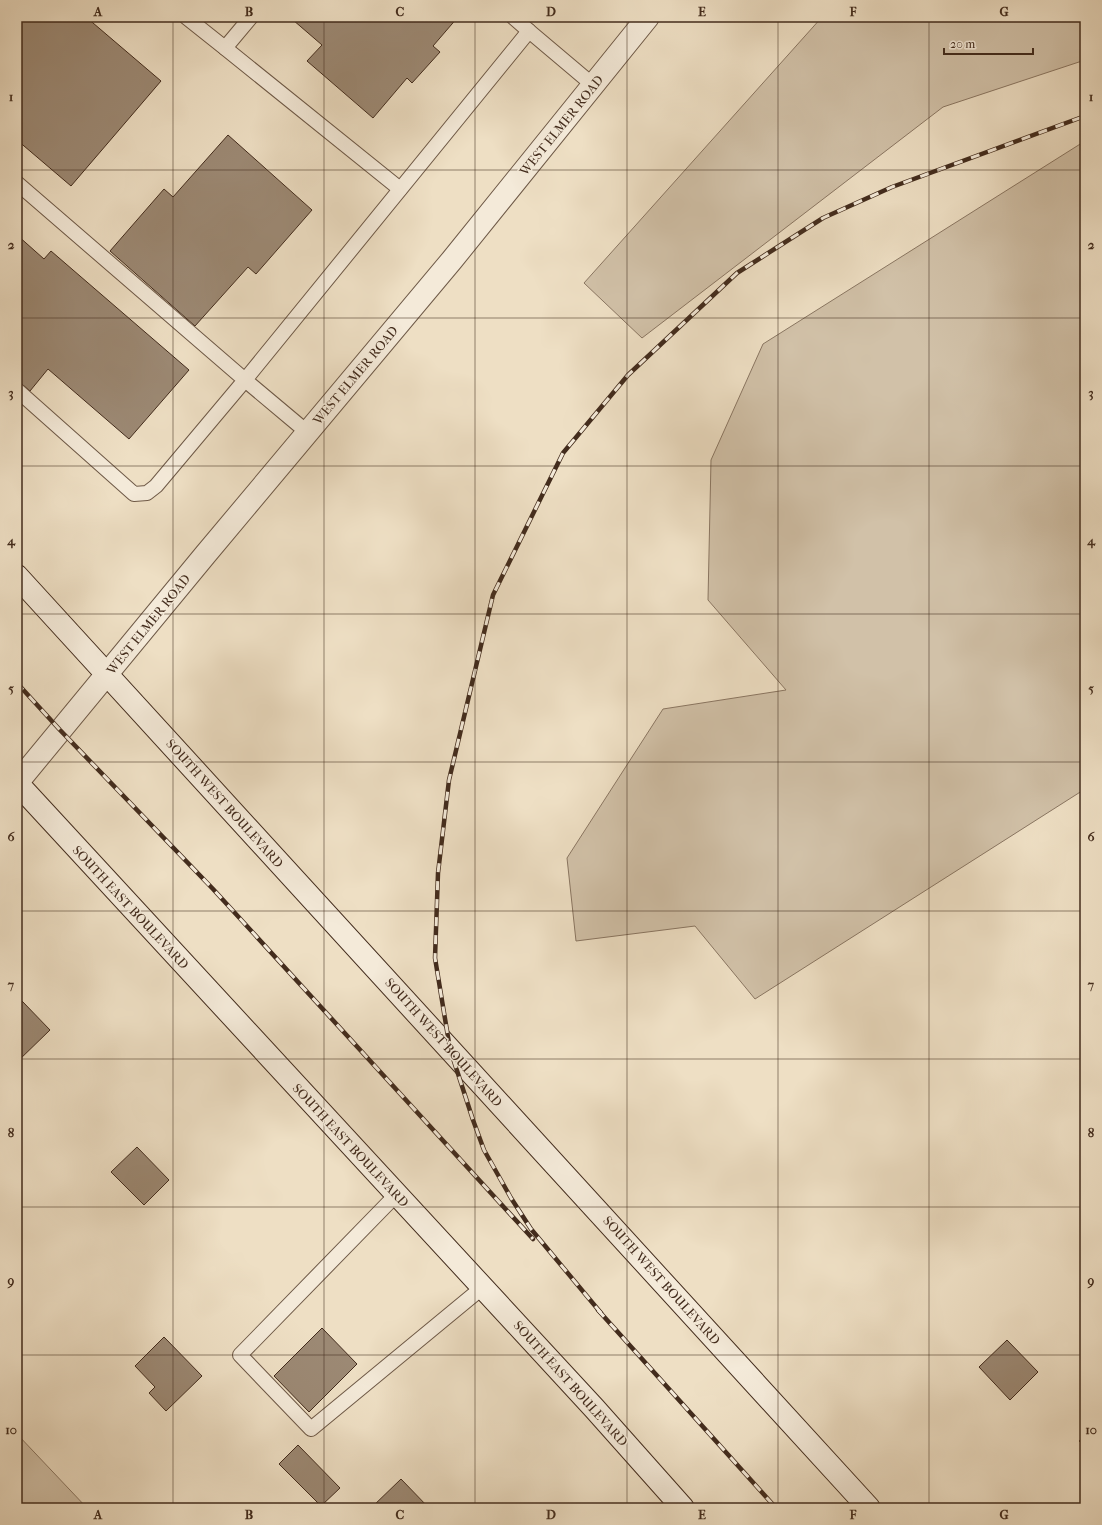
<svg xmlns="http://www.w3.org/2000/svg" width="1102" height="1525" font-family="'IM FELL French Canon',serif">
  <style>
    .green { fill: #d1c1a8; stroke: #8a7662 }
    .building { fill: #9c8974; stroke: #432c1d }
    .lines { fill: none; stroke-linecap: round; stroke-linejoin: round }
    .service-casing { stroke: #6e5947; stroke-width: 16 }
    .minor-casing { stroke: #6e5947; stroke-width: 24 }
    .secondary-casing { stroke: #432c1d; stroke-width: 24 }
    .service { stroke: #f4ead9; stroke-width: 14 }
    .minor { stroke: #f4ead9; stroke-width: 22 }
    .secondary { stroke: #f4ead9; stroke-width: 22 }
    .rail-casing { stroke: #432c1d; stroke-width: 4.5 }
    .rail { stroke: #f4ead9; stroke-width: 3; stroke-dasharray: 9; stroke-linecap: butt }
    .grid { fill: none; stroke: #432c1d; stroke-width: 1; stroke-opacity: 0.55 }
    .labels { text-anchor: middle; stroke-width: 3; stroke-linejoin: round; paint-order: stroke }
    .street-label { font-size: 13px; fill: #432c1d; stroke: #f4ead9 }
    .neatline { fill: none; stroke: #432c1d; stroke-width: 1.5 }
    .grid-label { font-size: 13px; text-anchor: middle; font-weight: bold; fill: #432c1d }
  </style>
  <rect width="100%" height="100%" fill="#eedfc4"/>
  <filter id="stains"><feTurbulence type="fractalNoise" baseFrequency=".005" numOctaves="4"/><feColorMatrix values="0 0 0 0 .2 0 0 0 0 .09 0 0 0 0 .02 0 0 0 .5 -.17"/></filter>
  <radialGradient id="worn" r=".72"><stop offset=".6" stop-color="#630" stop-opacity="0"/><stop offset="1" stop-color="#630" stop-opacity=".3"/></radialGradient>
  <g class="green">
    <path d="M822 17H1085V60L943 107 642 338 584 283Z"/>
    <path d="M1085 141V789L755 999 695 926 576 941 567 858 663 709 786 690 708 600 711 460 763 344Z"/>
    <path d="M17 1434 87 1508H17Z"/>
  </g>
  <g class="building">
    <path d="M17 17H86L161 81 71 186 17 140Z"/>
    <path d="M295 17H337L341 20 344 17H458L433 46 440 52 412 83 407 78 373 118 307 61 322 45 293 20Z"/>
    <path d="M228 135 312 210 256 274 248 267 195 326 110 251 164 189 173 197Z"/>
    <path d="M17 235 44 259 51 251 189 370 129 439 48 369 30 391 17 380Z"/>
    <path d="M22 1001 50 1030 17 1062V1007Z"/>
    <path d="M137 1147 169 1180 144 1205 111 1172Z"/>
    <path d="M322 1328 357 1364 309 1412 274 1376Z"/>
    <path d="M164 1337 202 1376 166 1411 149 1393 155 1387 135 1366Z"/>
    <path d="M1007 1340 1038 1372 1010 1400 979 1367Z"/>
    <path d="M1085 1436V1447L1079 1441Z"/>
    <path d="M298 1445 340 1488 321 1506 279 1464Z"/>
    <path d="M401 1479 429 1508H371Z"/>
  </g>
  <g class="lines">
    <defs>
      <g id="service">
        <path d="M186 17 225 48"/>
        <path d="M251 17 225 48 400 189"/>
        <path d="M513 17 529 31"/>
        <path d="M17 183 245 380 156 486 147 493 134 494 17 390"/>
        <path d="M307 432 245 380 529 31 593 85"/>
        <path d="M397 1194 240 1355 311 1429 483 1287"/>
      </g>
      <path id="minor" d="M17 783 205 555 452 260 648 17"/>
      <g id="secondary">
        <path d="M17 576 869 1508"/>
        <path d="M17 783 594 1408 683 1508"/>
      </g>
    </defs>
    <use href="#service" class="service-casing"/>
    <use href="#minor" class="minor-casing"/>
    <use href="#secondary" class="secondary-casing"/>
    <use href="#service" class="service"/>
    <use href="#minor" class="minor"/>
    <use href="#secondary" class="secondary"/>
    <defs>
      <g id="rail">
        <path d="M17 683 60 730 213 889 533 1239"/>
        <path d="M598 1310 776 1508"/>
        <path d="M601 1313 531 1229 511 1198 484 1150 473 1120 450 1049 435 958 438 873 449 780 493 595 563 453 628 375 737 273 823 218 892 187 1085 116"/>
      </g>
    </defs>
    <use href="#rail" class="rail-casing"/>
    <use href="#rail" class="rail"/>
  </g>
  <path class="grid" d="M173 17V1508M324 17V1508M475 17V1508M627 17V1508M778 17V1508M929 17V1508M17 170H1085M17 318H1085M17 466H1085M17 614H1085M17 762H1085M17 911H1085M17 1059H1085M17 1207H1085M17 1355H1085"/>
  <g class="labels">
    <g class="street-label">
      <text transform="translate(561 125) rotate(-51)" y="5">WEST ELMER ROAD</text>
      <text transform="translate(355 375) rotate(-50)" y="5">WEST ELMER ROAD</text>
      <text transform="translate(148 624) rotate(-51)" y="5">WEST ELMER ROAD</text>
      <text transform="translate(225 803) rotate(48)" y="5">SOUTH WEST BOULEVARD</text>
      <text transform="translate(131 907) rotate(47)" y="5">SOUTH EAST BOULEVARD</text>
      <text transform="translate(444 1042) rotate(48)" y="5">SOUTH WEST BOULEVARD</text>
      <text transform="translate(351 1145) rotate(47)" y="5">SOUTH EAST BOULEVARD</text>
      <text transform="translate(662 1280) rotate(48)" y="5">SOUTH WEST BOULEVARD</text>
      <text transform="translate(571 1383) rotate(48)" y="5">SOUTH EAST BOULEVARD</text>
    </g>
  </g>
  <rect width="1102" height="1525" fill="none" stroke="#eedfc4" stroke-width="44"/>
  <path d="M944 48v6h89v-6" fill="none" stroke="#432c1d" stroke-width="2"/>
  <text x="950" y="48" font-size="12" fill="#432c1d" stroke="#f4ead9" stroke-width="3" paint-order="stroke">20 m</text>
  <rect x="22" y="22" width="1058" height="1481" class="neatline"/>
  <g class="grid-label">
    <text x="98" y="16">A</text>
    <text x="249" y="16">B</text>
    <text x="400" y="16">C</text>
    <text x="551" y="16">D</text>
    <text x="702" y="16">E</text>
    <text x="853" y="16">F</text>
    <text x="1004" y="16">G</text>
    <text x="11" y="101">1</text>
    <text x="1091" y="101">1</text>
    <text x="11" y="249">2</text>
    <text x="1091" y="249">2</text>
    <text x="11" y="397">3</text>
    <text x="1091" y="397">3</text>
    <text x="11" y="545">4</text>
    <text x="1091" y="545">4</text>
    <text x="11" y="693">5</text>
    <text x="1091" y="693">5</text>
    <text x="11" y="841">6</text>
    <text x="1091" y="841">6</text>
    <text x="11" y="989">7</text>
    <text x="1091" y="989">7</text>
    <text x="11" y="1137">8</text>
    <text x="1091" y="1137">8</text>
    <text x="11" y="1285">9</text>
    <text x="1091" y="1285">9</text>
    <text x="11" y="1434">10</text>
    <text x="1091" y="1434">10</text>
    <text x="98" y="1519">A</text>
    <text x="249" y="1519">B</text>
    <text x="400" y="1519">C</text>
    <text x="551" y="1519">D</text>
    <text x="702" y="1519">E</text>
    <text x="853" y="1519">F</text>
    <text x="1004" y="1519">G</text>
  </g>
  <rect width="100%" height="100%" filter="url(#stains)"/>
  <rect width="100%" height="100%" fill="url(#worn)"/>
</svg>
